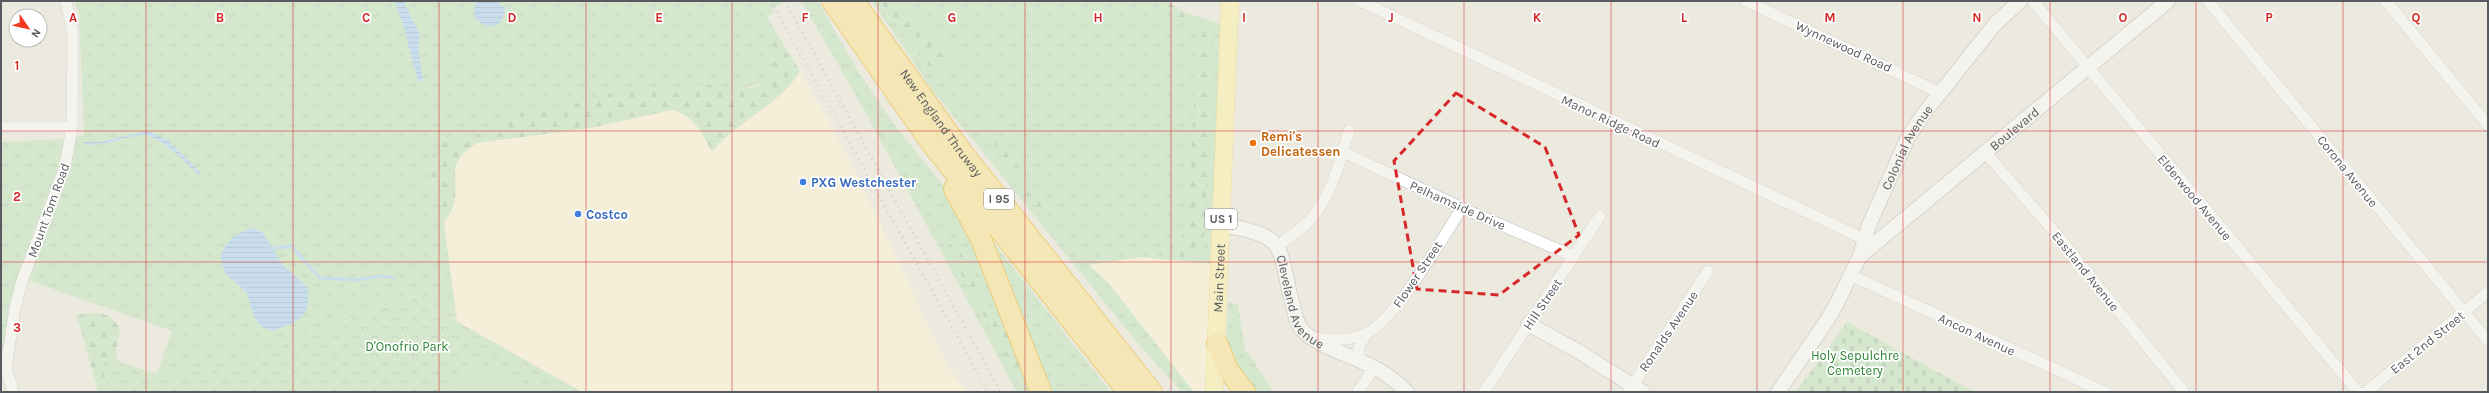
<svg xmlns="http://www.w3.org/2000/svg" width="2489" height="393" font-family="Karla,sans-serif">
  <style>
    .commercial { fill: #fff6d2 }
    .grass { fill: url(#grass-tufts) }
    .forest { fill: url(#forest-firs) }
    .cemetery { fill: url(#cemetery-stones) }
    .park { fill: url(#park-crowns) }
    .garden { fill: #b9e6bb }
    .water { fill: url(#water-rules) }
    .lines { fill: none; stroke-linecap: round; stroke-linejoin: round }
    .stream { stroke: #9dd0ff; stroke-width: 3 }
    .minor-casing { stroke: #b7babf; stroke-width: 12 }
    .tertiary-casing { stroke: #b7babf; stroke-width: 16 }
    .primary-casing { stroke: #f8ce4c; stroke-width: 18 }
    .motorway-casing { stroke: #ecab00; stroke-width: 22 }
    .minor { stroke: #fff; stroke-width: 11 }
    .tertiary { stroke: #fff; stroke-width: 14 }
    .primary { stroke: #fff3a2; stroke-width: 17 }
    .motorway { stroke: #ffe484; stroke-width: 20 }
    .rail { stroke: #b3b4b4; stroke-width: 3; stroke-dasharray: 1 5; stroke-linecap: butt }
    .marked { fill: none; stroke: #d62828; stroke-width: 3; stroke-dasharray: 8 5; stroke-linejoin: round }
    .grid { fill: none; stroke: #d62828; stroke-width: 1; stroke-opacity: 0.55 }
    .food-dot { fill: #e8710a; stroke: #fff; stroke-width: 1.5 }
    .shop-dot { fill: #3f7fe0; stroke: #fff; stroke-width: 1.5 }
    .labels { text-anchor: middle; stroke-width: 3.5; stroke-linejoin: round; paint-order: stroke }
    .shield { fill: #fff; stroke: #8a8d90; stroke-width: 1 }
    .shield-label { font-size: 12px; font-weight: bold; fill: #585c61 }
    .street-label { font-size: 13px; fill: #585c61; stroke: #fff }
    .food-label { font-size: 13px; font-weight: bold; fill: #c56008; stroke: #fff; text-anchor: start }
    .shop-label { font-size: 13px; font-weight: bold; fill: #366cbe; stroke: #fff; text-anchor: start }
    .park-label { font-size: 13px; fill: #2e8236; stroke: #fff }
    .grid-label { font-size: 13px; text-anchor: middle; font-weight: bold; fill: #d62828; stroke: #fff; stroke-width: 3.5; stroke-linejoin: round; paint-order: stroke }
  </style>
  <defs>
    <pattern id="grass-tufts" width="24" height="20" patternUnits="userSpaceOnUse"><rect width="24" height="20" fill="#b9e6bb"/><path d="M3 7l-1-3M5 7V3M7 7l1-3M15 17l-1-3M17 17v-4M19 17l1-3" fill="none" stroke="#99be9b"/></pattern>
    <pattern id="forest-firs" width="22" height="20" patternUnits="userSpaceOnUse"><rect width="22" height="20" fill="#b9e6bb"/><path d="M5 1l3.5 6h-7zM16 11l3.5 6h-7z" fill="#99be9b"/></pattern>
    <pattern id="cemetery-stones" width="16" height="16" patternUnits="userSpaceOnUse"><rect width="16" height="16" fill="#b9e6bb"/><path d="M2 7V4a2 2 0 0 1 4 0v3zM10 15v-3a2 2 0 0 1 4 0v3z" fill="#99be9b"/></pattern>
    <pattern id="park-crowns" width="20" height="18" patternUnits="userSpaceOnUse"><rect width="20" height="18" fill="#b9e6bb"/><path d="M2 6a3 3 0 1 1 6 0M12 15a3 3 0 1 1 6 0" fill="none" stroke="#99be9b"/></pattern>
    <pattern id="water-rules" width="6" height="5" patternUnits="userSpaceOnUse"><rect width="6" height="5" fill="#9dd0ff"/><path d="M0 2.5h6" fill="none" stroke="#83acd2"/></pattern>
  </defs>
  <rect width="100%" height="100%" fill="#eceadf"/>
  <g class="commercial">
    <path d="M800 71 848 157 948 366 967 392H582L457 321 436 162 455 146 739 90Z"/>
    <path d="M1140 257 1214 264 1204 392H1194L1186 384 1110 285 1088 265Z"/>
  </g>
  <g class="grass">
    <path d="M74 1H785L772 9 774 12 767 17 800 71 739 90 455 146 436 162 457 321 411 296 213 370 157 374 172 331 19 277 3 347H1V142L64 139 84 135 79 13Z"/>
    <path d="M801 1H818L856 68 893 123 951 195 970 232 1034 392H1017L857 97Z"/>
    <path d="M872 1H1167L1183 12 1228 26 1214 264 1140 257 1089 265 1110 285 1194 392H1182L1141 347 932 90Z"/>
    <path d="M990 238 1111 392H1050Z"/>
    <path d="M1228 302 1238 304 1245 351 1249 353 1273 392H1254L1226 356Z"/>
  </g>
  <g class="forest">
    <path d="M880 1H896L910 18 950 47 955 55 943 67 927 66Z"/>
    <path d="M1153 1H1167L1183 12 1211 21 1214 33 1203 254 1199 259 1156 255 1166 251 1187 231 1196 65 1202 33 1197 22 1177 18Z"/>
    <path d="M766 25 800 71C782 104 735 122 712 152 702 133 695 116 672 110L590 128 477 143C444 164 460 174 454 204 452 211 447 218 444 223L437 199 425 169C434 151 444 136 466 135 469 135 473 136 475 136 479 135 499 119 509 116 527 110 546 109 565 106 590 101 614 89 639 88 649 88 659 91 669 91 682 90 696 84 708 85 728 86 753 96 768 77 782 59 767 45 766 25Z"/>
    <path d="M990 121 1037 196 1049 223 1022 189 987 133 984 122Z"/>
    <path d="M940 235 961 253 975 275 984 300 1001 321 1020 357 1024 386 1015 382 1008 362 990 327Z"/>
    <path d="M75 314C97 314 108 308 120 329L116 351 118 361 129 369 235 392H98L81 329Z"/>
  </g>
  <path class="cemetery" d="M1847 322 1974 392H1796Z"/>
  <path class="park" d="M411 296 582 392H107L101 356 157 374 213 370Z"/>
  <path class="garden" d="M477 361 543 392H453L470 363Z"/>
  <g class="water">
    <path d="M395 1H403L420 35 418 46 423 80 418 82 404 28Z"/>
    <path d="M478 1H497L505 8C503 29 489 31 475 18L474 8Z"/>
    <path d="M147 131 170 141V143L201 173 199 175C185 163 168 143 150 136 134 131 105 149 83 144V142H99Z"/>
    <path d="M254 228 263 233 283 265 308 288C311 319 298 321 273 331L262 327 255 319 246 292 226 274 220 257C226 241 237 231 254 228Z"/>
  </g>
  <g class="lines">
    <g class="stream">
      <path d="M1 144H2"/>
      <path d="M269 249 291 246 320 278 355 280 382 276 394 278"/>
    </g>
    <defs>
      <g id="minor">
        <path d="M1360 1 1864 239"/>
        <path d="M1746 1 1940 93"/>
        <path d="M2033 1 2358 392"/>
        <path d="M2208 1 2488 341"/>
        <path d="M2386 1 2488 125"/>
        <path d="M1 127H72"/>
        <path d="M1343 152 1462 208 1573 256"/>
        <path d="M1985 152 2058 236 2184 392"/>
        <path d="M1278 246C1288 237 1301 230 1310 220 1331 198 1341 159 1349 130"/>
        <path d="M1850 275 2105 392"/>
        <path d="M1314 338C1332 340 1348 341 1365 334 1394 322 1443 237 1462 208"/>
        <path d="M1359 360V347L1366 334"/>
        <path d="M13 392 6 367 15 308 22 281 65 167 72 127 73 33 66 1"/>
        <path d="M1358 392 1374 367"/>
        <path d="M1484 392 1600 216"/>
        <path d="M1628 392 1708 271"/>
        <path d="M2366 392 2488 292"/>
      </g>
      <g id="tertiary">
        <path id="s1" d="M1220 225C1291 235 1277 247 1293 306 1295 314 1297 325 1303 331 1321 348 1351 355 1373 367 1386 373 1397 382 1407 392"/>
        <path id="s2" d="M1860 256 2168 1"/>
        <path d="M1528 324 1576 350 1643 392"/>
        <path id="s3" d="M1778 392 1826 322 1837 303 1860 256 1869 225 1908 137 1925 112 1995 24 2020 1"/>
      </g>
      <g id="primary">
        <path id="s4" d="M1214 392 1230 1"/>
      </g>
      <g id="motorway">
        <path d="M832 1 931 143 1128 392"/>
        <path id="s5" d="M854 1 962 152 1152 392"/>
        <path d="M954 189 981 239 1041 392"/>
        <path d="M1217 343 1228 370 1245 392"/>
      </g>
    </defs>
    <use href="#minor" class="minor-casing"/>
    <use href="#tertiary" class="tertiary-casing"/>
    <use href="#primary" class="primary-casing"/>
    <use href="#motorway" class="motorway-casing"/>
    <use href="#minor" class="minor"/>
    <use href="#tertiary" class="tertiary"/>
    <use href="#primary" class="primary"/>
    <use href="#motorway" class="motorway"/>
    <g class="rail">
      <path d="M771 1 988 392"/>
      <path d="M785 1 1001 392"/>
    </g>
  </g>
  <path d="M0 0H2489V393H0ZM1456 93 1545 147 1579 235 1499 295 1417 289 1394 161Z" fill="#eceadf" fill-opacity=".55" fill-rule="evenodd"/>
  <path class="marked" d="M1456 93 1545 147 1579 235 1499 295 1417 289 1394 161Z"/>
  <path class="grid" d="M146 1V392M293 1V392M439 1V392M586 1V392M732 1V392M878 1V392M1025 1V392M1171 1V392M1318 1V392M1464 1V392M1611 1V392M1757 1V392M1903 1V392M2050 1V392M2196 1V392M2343 1V392M1 131H2488M1 262H2488"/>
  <circle class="food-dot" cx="1253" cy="143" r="4"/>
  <g class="shop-dot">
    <circle cx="803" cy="182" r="4"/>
    <circle cx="578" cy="214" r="4"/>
  </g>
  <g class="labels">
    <g class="shield">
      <rect x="984" y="189" width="30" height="20" rx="3"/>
      <rect x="1205" y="209" width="32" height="20" rx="3"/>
    </g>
    <g class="shield-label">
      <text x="999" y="203">I 95</text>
      <text x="1221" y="223">US 1</text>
    </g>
    <g class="street-label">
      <text transform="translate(1844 46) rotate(25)" y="5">Wynnewood Road</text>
      <text transform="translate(1611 121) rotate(25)" y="5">Manor Ridge Road</text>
      <text dy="5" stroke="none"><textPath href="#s5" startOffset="150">New England Thruway</textPath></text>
      <text dy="5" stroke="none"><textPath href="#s2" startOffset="200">Boulevard</textPath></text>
      <text dy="5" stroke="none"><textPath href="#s3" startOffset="278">Colonial Avenue</textPath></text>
      <text transform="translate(2348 171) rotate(51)" y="5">Corona Avenue</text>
      <text transform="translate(2195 197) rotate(50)" y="5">Elderwood Avenue</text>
      <text transform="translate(1458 205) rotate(24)" y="5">Pelhamside Drive</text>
      <text transform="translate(48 210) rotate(-70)" y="5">Mount Tom Road</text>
      <text transform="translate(2086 271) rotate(51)" y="5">Eastland Avenue</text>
      <text transform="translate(1417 274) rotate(-56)" y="5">Flower Street</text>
      <text dy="5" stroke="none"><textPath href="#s4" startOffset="114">Main Street</textPath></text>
      <text dy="5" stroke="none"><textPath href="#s1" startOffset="124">Cleveland Avenue</textPath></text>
      <text transform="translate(1542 304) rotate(-56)" y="5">Hill Street</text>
      <text transform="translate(1668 331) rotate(-56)" y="5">Ronalds Avenue</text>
      <text transform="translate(1977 334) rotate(25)" y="5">Ancon Avenue</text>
      <text transform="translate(2427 342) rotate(-39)" y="5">East 2nd Street</text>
    </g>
    <g class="food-label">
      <text x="1261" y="141">Remi's<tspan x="1261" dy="15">Delicatessen</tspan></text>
    </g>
    <g class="shop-label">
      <text x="811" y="187">PXG Westchester</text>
      <text x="586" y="219">Costco</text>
    </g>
    <g class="park-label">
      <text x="407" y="351">D'Onofrio Park</text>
      <text x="1855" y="360">Holy Sepulchre<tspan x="1855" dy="15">Cemetery</tspan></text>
    </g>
  </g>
  <g class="grid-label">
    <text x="73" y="22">A</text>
    <text x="220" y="22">B</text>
    <text x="366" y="22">C</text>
    <text x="512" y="22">D</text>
    <text x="659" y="22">E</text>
    <text x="805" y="22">F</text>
    <text x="952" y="22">G</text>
    <text x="1098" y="22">H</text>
    <text x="1244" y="22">I</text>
    <text x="1391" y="22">J</text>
    <text x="1537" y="22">K</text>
    <text x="1684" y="22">L</text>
    <text x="1830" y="22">M</text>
    <text x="1977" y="22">N</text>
    <text x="2123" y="22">O</text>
    <text x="2269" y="22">P</text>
    <text x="2416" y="22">Q</text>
    <text x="17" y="70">1</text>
    <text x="17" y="201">2</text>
    <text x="17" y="332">3</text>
  </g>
  <rect width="2489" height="393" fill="none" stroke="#585c61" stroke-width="4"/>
  <g transform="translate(28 28) rotate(124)"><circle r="19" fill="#ffffff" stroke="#bcbec0"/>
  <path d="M0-3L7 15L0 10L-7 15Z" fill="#f23820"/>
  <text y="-6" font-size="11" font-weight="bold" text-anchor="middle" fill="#585c61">N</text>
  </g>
</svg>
